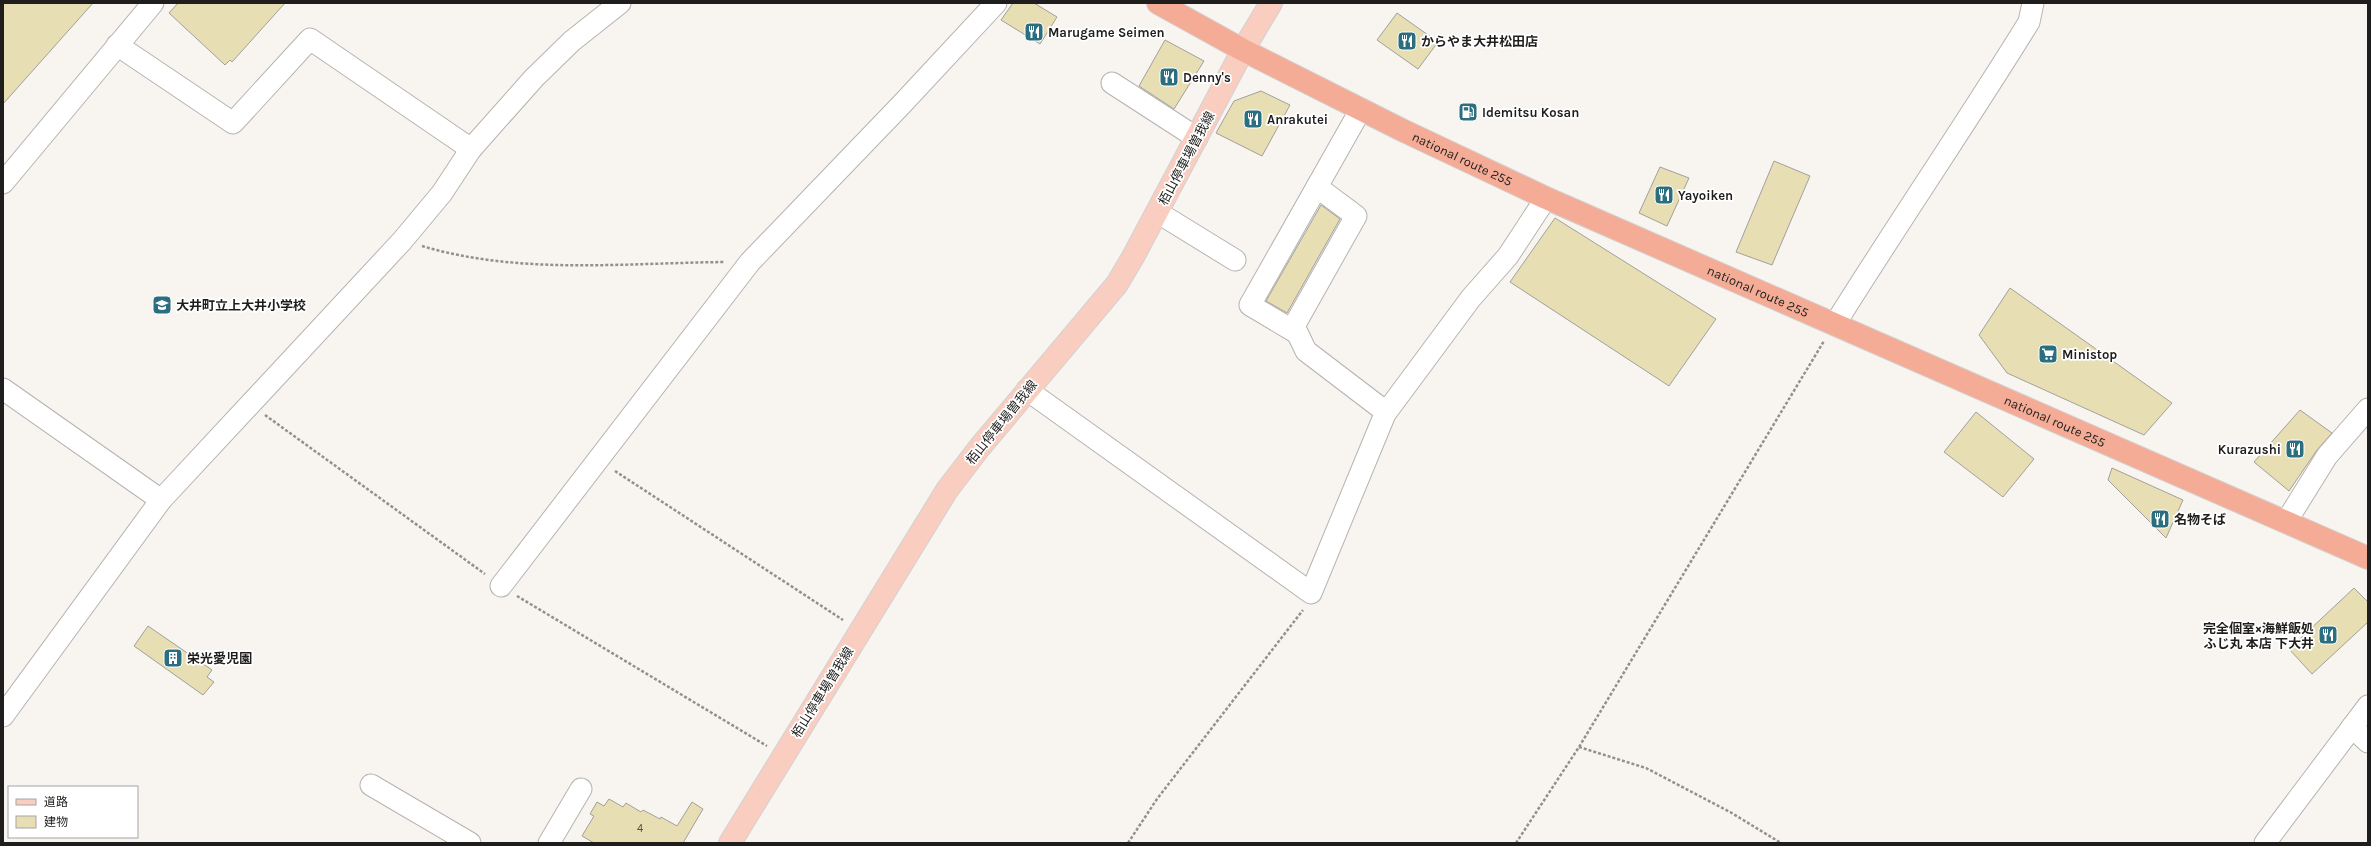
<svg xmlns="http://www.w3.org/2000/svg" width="2371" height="846" font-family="Karla,'Noto Sans JP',sans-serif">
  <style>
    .building { fill: #e7deb4; stroke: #a1a09c }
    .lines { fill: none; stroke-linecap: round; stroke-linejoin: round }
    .minor-casing { stroke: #b6b3b0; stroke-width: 23 }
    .major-casing { stroke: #d2d2d2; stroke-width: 24 }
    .highway-casing { stroke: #d2d2d2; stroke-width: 24 }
    .path { stroke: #92908e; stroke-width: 2.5; stroke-dasharray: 3 2; stroke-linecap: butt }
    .minor { stroke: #fff; stroke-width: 21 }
    .major { stroke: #f9cdc0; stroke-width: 22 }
    .highway { stroke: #f5ac96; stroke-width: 22 }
    .labels { text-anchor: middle; stroke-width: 3.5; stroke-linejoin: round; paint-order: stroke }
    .number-label { font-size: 11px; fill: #514e43 }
    .poi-label { font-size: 13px; font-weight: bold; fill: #1f1e1d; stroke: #fff; text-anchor: start }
    .street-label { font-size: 13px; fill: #1f1e1d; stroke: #fff }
  </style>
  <rect width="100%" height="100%" fill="#f8f5f1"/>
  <g class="building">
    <path d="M3 3H93L3 104Z"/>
    <path d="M178 3H285L232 62 230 60 225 65 169 13Z"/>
    <path d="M1013 3H1034L1057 17 1040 44 1001 20Z"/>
    <path d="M1397 13 1438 42 1418 69 1377 40Z"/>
    <path d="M1165 40 1204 61 1174 109 1139 86Z"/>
    <path d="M1261 91 1290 105 1262 156 1216 133 1234 101Z"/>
    <path d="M1774 161 1810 176 1772 265 1736 252Z"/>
    <path d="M1660 167 1689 178 1667 226 1639 213Z"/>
    <path d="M1321 205 1340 219 1287 313 1266 301Z"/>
    <path d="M1555 218 1716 319 1669 386 1510 282Z"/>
    <path d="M2010 288 2172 403 2144 435 2007 373 1979 335Z"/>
    <path d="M2300 410 2332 433 2317 450 2289 491 2254 462Z"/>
    <path d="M1976 412 2034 459 2003 497 1944 452Z"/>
    <path d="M2112 468 2183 500 2166 538 2108 480Z"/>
    <path d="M2354 588 2368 602V622L2312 674 2289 649Z"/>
    <path d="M148 626 212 670 207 677 214 682 203 695 134 646Z"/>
    <path d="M609 799 623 807 626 803 641 812 643 810 660 819 661 817 677 826 692 802 703 809 683 843H594L582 836 594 816 590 814 597 802 604 806Z"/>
  </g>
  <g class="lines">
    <defs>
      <g id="minor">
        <path d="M117 45 233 123 310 39 471 149"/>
        <path d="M1112 83 1197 138"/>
        <path d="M3 183 153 3"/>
        <path d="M1317 187 1356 216 1294 326 1306 351 1386 412"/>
        <path d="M1157 212 1235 260"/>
        <path d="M1835 324C1898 223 1966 124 2029 22L2033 3"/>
        <path d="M1297 333 1250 305 1361 109"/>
        <path d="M3 389 161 500"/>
        <path d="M1027 390 1311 593 1385 414 1471 298 1508 256 1546 198"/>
        <path d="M2286 522 2327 456 2368 409"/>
        <path d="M501 586 750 262 902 104 996 3"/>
        <path d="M3 716 161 500 402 241 442 193 471 149 534 78 572 41 620 3"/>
        <path d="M2352 727 2368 742"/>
        <path d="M371 785 470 843"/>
        <path d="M549 843 581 789"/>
        <path d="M2265 843 2368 706"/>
      </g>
      <path id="major" d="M730 843 947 490 980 447 1117 284 1133 257 1243 50 1271 3"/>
      <g id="highway">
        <path id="s1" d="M1158 3 1243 50 1402 130 1546 198 2368 558"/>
      </g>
    </defs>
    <use href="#minor" class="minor-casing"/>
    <use href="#major" class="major-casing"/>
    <use href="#highway" class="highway-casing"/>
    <g class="path">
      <path d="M422 246C519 275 624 263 725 262"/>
      <path d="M265 415 485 574"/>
      <path d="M615 471 843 620"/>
      <path d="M517 596 767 746"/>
      <path d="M1579 747 1646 768 1730 812 1781 843"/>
      <path d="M1128 843 1157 799 1303 610"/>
      <path d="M1516 843 1579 747 1824 341"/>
    </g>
    <use href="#minor" class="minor"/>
    <use href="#major" class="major"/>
    <use href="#highway" class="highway"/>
  </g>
  <defs>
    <symbol id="restaurant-square" viewBox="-11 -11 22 22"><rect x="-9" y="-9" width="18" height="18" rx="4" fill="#2b6e80" stroke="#fff"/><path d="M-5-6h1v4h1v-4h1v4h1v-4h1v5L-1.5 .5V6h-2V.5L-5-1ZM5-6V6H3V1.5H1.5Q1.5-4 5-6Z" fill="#fff"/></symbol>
    <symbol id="fuel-square" viewBox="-11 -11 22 22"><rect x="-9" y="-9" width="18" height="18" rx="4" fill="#2b6e80" stroke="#fff"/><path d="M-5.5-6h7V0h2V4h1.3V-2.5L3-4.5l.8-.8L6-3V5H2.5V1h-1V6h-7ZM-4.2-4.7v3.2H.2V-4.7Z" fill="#fff"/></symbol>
    <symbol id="school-square" viewBox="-11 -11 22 22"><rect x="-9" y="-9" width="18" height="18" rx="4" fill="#2b6e80" stroke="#fff"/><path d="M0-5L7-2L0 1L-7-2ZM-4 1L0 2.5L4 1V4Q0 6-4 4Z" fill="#fff"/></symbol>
    <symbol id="supermarket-square" viewBox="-11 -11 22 22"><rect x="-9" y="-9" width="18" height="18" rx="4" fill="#2b6e80" stroke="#fff"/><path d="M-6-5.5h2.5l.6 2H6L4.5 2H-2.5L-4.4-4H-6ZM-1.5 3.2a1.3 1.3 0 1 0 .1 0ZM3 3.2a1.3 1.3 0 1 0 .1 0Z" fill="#fff"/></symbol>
    <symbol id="building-square" viewBox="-11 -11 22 22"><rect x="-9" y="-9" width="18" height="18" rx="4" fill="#2b6e80" stroke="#fff"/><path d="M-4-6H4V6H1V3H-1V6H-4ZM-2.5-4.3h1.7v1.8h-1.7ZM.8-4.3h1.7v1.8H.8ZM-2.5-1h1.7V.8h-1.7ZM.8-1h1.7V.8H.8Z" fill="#fff"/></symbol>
  </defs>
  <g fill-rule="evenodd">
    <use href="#restaurant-square" x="1023" y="21" width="22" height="22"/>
    <use href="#restaurant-square" x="1396" y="30" width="22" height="22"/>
    <use href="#restaurant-square" x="1158" y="66" width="22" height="22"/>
    <use href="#fuel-square" x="1457" y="101" width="22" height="22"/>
    <use href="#restaurant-square" x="1242" y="108" width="22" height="22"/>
    <use href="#restaurant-square" x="1653" y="184" width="22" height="22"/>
    <use href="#school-square" x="151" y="294" width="22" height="22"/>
    <use href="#supermarket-square" x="2037" y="343" width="22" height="22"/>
    <use href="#restaurant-square" x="2284" y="438" width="22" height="22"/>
    <use href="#restaurant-square" x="2149" y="508" width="22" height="22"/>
    <use href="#restaurant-square" x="2317" y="624" width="22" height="22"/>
    <use href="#building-square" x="162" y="647" width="22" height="22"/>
  </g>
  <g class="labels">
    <g class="number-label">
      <text x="640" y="832">4</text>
    </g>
    <g class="poi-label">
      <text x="1048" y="37">Marugame Seimen</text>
      <text x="1421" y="46">からやま大井松田店</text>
      <text x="1183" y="82">Denny's</text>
      <text x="1482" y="117">Idemitsu Kosan</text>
      <text x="1267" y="124">Anrakutei</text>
      <text x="1678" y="200">Yayoiken</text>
      <text x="176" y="310">大井町立上大井小学校</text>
      <text x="2062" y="359">Ministop</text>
      <text x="2281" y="454" text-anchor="end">Kurazushi</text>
      <text x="2174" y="524">名物そば</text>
      <text x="2314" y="633" text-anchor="end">完全個室×海鮮飯処<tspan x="2314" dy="15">ふじ丸 本店 下大井</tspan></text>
      <text x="187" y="663">栄光愛児園</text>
    </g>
    <g class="street-label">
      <text transform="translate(1186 158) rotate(-62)" y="5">栢山停車場曽我線</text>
      <text dy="5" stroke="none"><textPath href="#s1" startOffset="342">national route 255</textPath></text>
      <text dy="5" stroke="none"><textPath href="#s1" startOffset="666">national route 255</textPath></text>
      <text dy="5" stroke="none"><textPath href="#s1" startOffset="990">national route 255</textPath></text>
      <text transform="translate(1001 422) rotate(-51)" y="5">栢山停車場曽我線</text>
      <text transform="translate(822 692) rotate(-58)" y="5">栢山停車場曽我線</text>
    </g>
  </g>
  <rect width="2371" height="846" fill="none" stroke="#1f1e1d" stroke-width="8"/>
  <rect x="8" y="786" width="130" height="52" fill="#ffffff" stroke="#a5a5a5"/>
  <rect x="16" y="799" width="20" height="6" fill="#f9cdc0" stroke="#a5a5a5"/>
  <text x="44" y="806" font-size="12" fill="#1f1e1d">道路</text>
  <rect x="16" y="816" width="20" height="12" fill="#e7deb4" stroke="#a5a5a5"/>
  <text x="44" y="826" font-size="12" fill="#1f1e1d">建物</text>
</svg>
